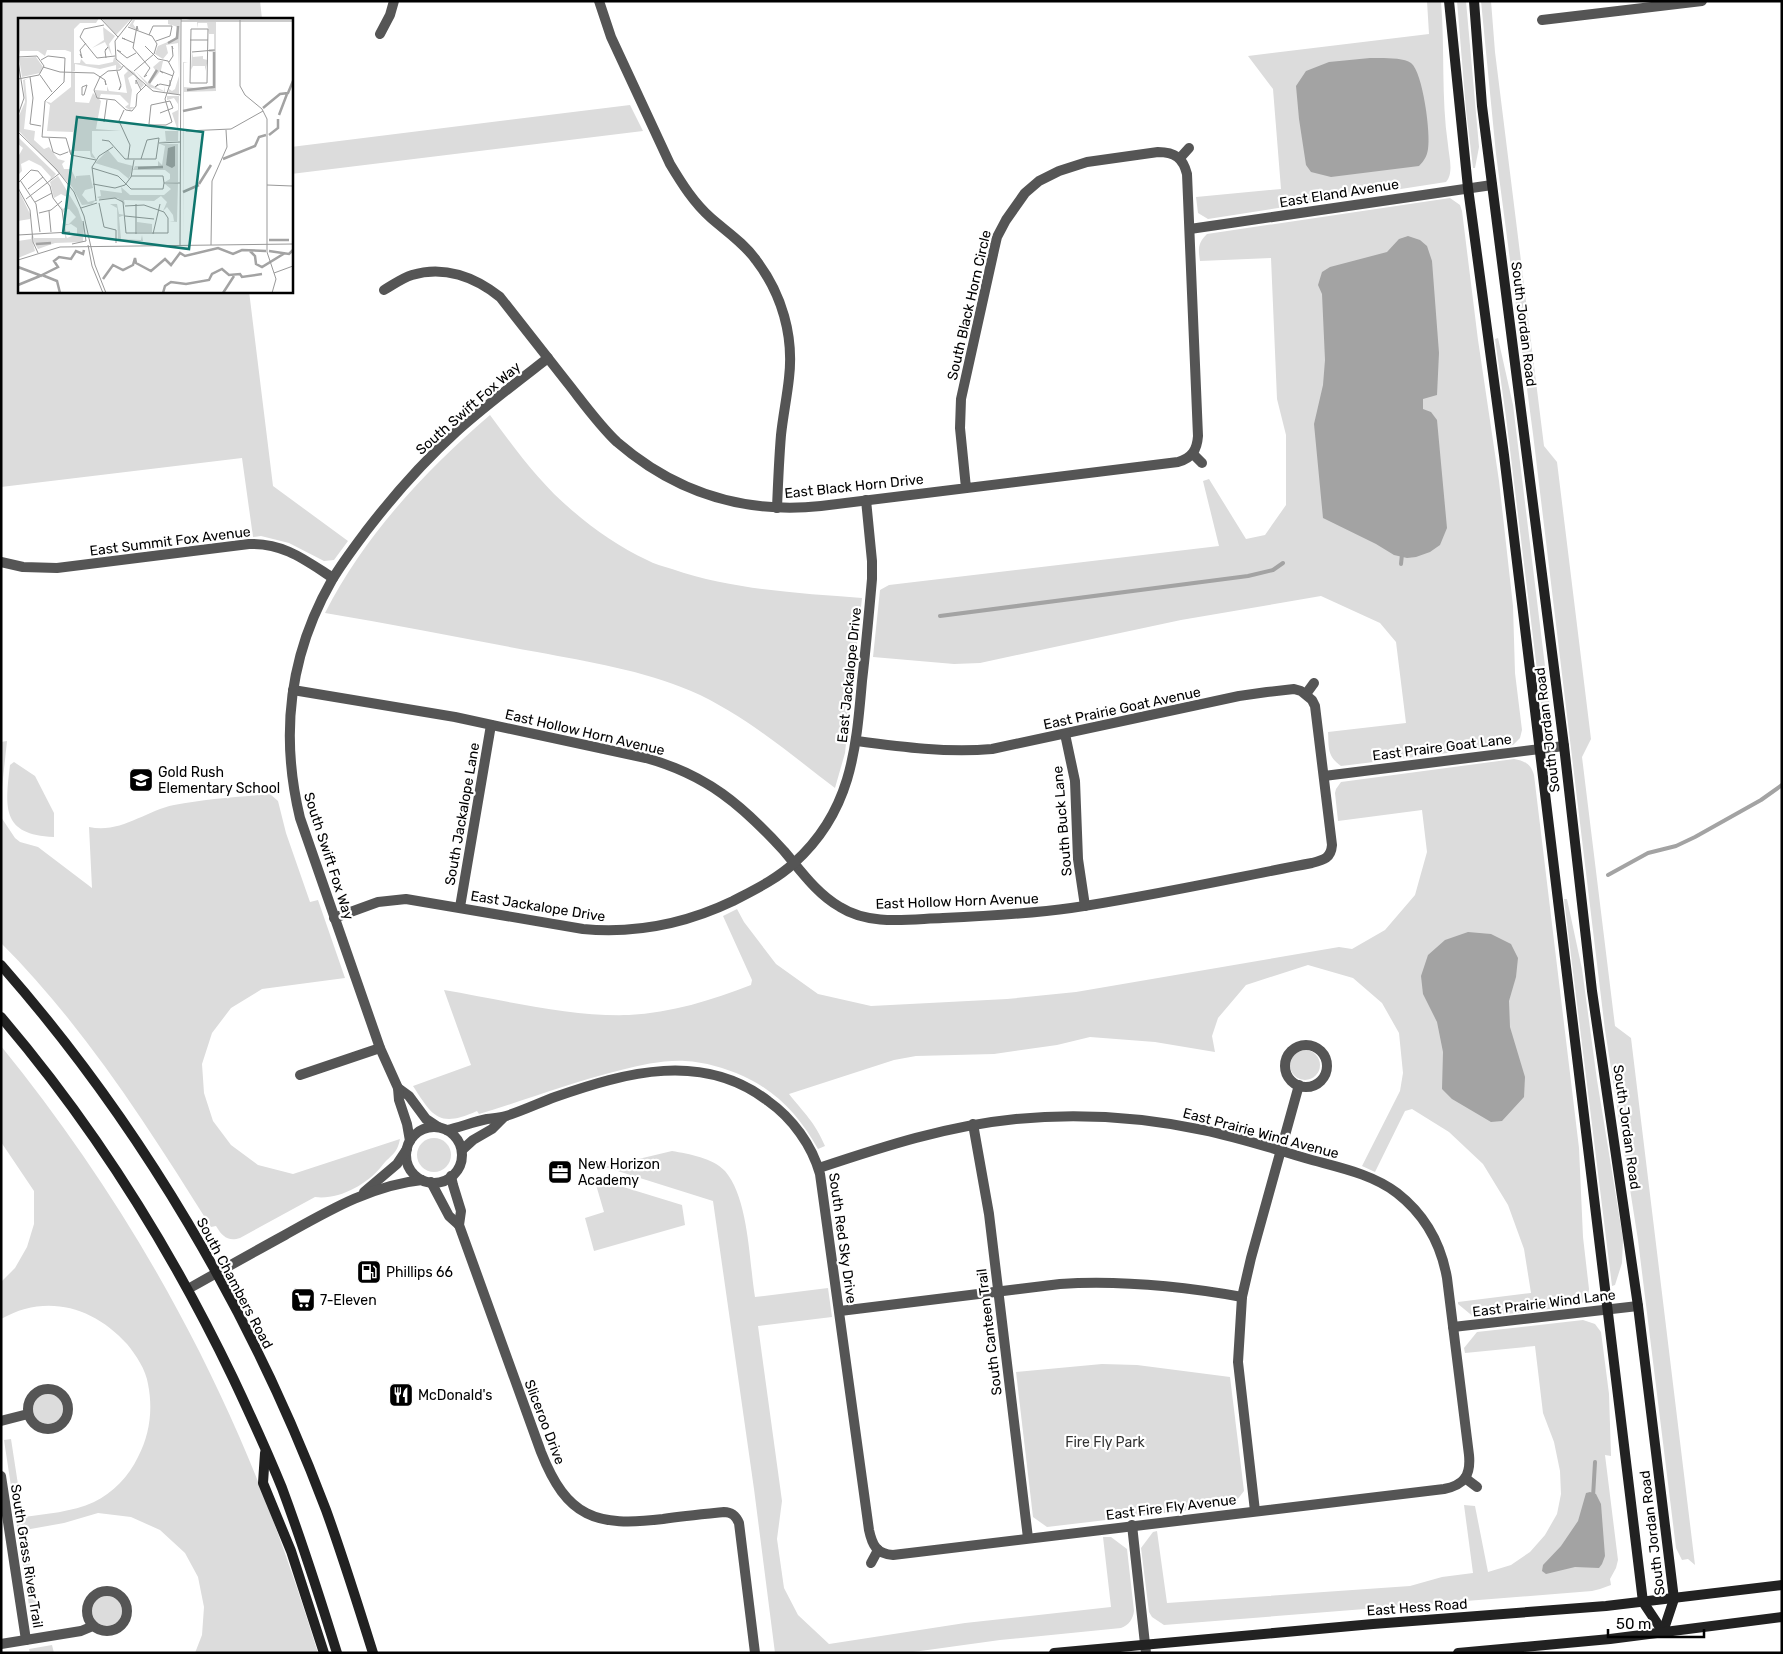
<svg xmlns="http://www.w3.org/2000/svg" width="1783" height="1654" font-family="Rubik,sans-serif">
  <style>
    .green { fill: #dcdcdc }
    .water { fill: #a3a3a3 }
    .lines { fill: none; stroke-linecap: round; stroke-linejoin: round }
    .stream { stroke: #a3a3a3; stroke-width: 4 }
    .street { stroke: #555; stroke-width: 10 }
    .secondary { stroke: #222; stroke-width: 10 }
    .labels { text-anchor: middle; stroke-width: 4.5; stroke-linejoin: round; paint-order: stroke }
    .street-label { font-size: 14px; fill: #000; stroke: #fff }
    .poi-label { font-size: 14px; fill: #000; stroke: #fff; text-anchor: start }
    .park-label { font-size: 14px; fill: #333; stroke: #fff }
    .inset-river { fill: none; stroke: #a3a3a3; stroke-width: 2.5 }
    .inset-road { fill: none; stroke: #999; stroke-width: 1 }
    .view { fill: #0f766e; fill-opacity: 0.15; stroke: #0f766e; stroke-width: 2.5 }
    .inset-edge { fill: none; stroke: #000; stroke-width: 2.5 }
  </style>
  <rect width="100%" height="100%" fill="#fff"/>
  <g class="green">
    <path d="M1 1H260L262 19H19V291H249L273 486 348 541 334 560 324 561 289 543 261 536 253 537 242 458 1 487Z"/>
    <path d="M1427 1H1441C1445 49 1441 97 1448 145 1449 157 1454 173 1446 182L1208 219 1198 213 1196 197 1281 189 1273 89 1248 56 1429 34Z"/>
    <path d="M1457 1H1466L1479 147 1475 168H1473L1466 110Z"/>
    <path d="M1481 1H1491L1495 52 1544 446 1557 462 1591 739 1582 757 1615 1026 1631 1038 1695 1565 1688 1559 1682 1560 1676 1548 1638 1240 1605 1030 1533 434 1496 154Z"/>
    <path d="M630 105 643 131 291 174V147Z"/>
    <path d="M1450 198 1460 205 1462 211 1478 340 1499 481 1513 606 1515 673 1522 730 1520 738 1513 745 1341 766C1327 756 1329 748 1328 732L1406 723 1396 642 1380 623 1321 596 1181 620 980 663 954 664 873 657 880 590 889 585 1219 546 1203 481 1209 479 1246 539 1265 535 1286 505V435L1277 399 1271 258 1200 261C1198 248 1198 243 1207 234Z"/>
    <path d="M1498 338 1513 405 1550 707V715L1547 727H1544L1506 417 1495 339Z"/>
    <path d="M490 415C515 449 541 485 574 512 595 530 621 548 647 560 654 564 663 566 672 569 733 590 798 593 862 598L845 753 835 788C790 754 744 714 691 691 642 670 589 662 537 652 466 639 396 625 325 613 364 536 425 471 490 415Z"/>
    <path d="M7 741 1 797V742Z"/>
    <path d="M1514 759C1525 761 1531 764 1534 775L1579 1148 1583 1237 1589 1289 1588 1297 1582 1303 1574 1306 1475 1318 1458 1304V1302L1531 1293 1524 1249 1508 1205 1483 1164 1449 1132 1412 1109 1405 1111 1375 1172 1362 1166 1400 1091 1403 1073 1399 1033 1382 1003 1353 978 1308 965 1246 985 1218 1018 1212 1036 1215 1052 1155 1042 1090 1037 1057 1045 994 1054 916 1056 894 1060 789 1094C804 1113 815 1122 825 1146L818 1149C800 1117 778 1092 743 1076 725 1068 705 1062 685 1061 663 1060 642 1065 621 1070 572 1082 526 1100 479 1114L477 1111C439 1128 433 1117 413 1086L471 1065 444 990C503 1000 570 1017 629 1015 671 1013 712 1000 751 985L752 980 723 916 737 909 744 922 776 964 818 994 871 1006 1007 999 1076 992 1339 947 1352 949 1385 930 1415 895 1427 852 1422 810 1338 821 1335 793 1336 789 1341 782Z"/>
    <path d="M14 762 35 776 54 813V837C1 835 5 807 10 765Z"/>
    <path d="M270 794 278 801 286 833 310 902 318 900 345 978 262 989 231 1008 212 1033 202 1064 204 1093 213 1121 231 1145 258 1165 293 1174 400 1139C397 1155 390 1155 381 1167 366 1185 339 1200 315 1197L240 1238C228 1242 222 1236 216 1226L211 1227C148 1127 85 1027 1 943V817L15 838 20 842 38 847 92 888 89 827C120 834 145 811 174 805 205 799 238 797 270 794Z"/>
    <path d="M1564 899H1567L1582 969 1597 1080 1623 1239 1622 1263 1615 1285 1612 1286Z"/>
    <path d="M1 1046C97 1164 178 1296 239 1436 270 1507 295 1579 318 1653H195L202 1635 204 1607 198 1577 185 1553 160 1530 131 1517 98 1513 64 1523 25 1530 39 1617 31 1618 4 1440 11 1439 23 1517C46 1514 72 1512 94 1502 113 1493 129 1476 138 1457 150 1434 153 1409 148 1384 146 1370 136 1355 127 1344 94 1307 46 1293 1 1319V1282L15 1268 27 1247 34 1224V1191L1 1142Z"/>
    <circle cx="1305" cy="1065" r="15"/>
    <circle cx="434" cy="1155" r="17"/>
    <path d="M672 1151C689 1154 713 1158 725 1171 749 1199 749 1261 755 1297L828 1288 832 1317 758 1326 782 1501 777 1539 784 1588 798 1615 829 1644 965 1623 1111 1607 1103 1537H1111L1127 1549 1134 1611C1133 1619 1129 1625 1121 1628L1000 1640 906 1653H775L754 1489 713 1201 605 1167Z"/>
    <path d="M594 1178 682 1205 685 1225 594 1251 585 1218 604 1212Z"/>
    <path d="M1583 1320 1595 1324 1601 1332 1609 1394 1611 1456 1605 1455 1618 1560 1616 1568 1610 1579 1611 1585 1600 1589 1592 1591 1164 1625 1152 1617 1149 1612 1141 1548 1153 1532 1157 1531 1167 1603 1410 1586 1442 1577 1473 1573 1464 1505 1475 1506 1488 1572 1511 1565 1530 1552 1545 1535 1557 1514 1561 1494 1560 1471 1554 1442 1543 1413 1535 1346 1465 1353 1464 1348 1477 1332Z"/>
    <path d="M1102 1364 1137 1365 1230 1377 1244 1491 1233 1505 1047 1527 1033 1517 1016 1372Z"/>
    <circle cx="48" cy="1409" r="15"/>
    <circle cx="107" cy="1611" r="15"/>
    <path d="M52 1645 54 1653H30L29 1649Z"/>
  </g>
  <g class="water">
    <path d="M1370 58C1380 58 1403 57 1411 63 1423 72 1431 135 1428 149 1427 156 1424 161 1419 166L1331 177 1311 172 1306 165 1299 119 1296 86 1306 71 1329 62Z"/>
    <path d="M1408 236 1420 240 1427 246 1432 261 1439 353 1437 395 1423 399V409L1431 412 1437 420 1447 528 1440 545 1430 552 1416 557 1407 558 1394 555 1376 544 1323 518 1314 424 1323 385 1325 360 1322 294 1318 285 1322 272 1330 267 1387 252 1399 239Z"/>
    <path d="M1468 932 1491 934 1511 944 1518 958 1516 977 1509 1001 1510 1027 1525 1077 1524 1097 1502 1121 1491 1122 1452 1099 1442 1089 1443 1052 1437 1022 1423 994 1421 976 1428 955 1445 940Z"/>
    <path d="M1590 1492 1596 1494 1601 1504 1605 1556 1602 1564 1599 1568 1575 1567 1546 1574 1542 1571 1543 1565 1561 1546 1578 1521 1586 1493Z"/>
  </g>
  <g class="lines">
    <g class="stream">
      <path d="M1401 564 1402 554"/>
      <path d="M940 616 1248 576 1273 570 1283 563"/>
      <path d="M1608 875 1648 853 1676 846 1695 837 1761 800 1782 785"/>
      <path d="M1593 1497 1595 1462"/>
    </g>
    <g class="street">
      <path d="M599 1 611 37 670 164C682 184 694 203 711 218 727 232 744 243 756 260 782 294 794 336 789 378 787 397 783 416 781 435 779 459 778 483 777 508"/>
      <path d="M1542 20 1702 1"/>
      <path d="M380 34 390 15 394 1"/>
      <path d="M1180 158 1189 148"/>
      <path d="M1190 229 1492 185"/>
      <path d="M384 290C393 285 402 278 412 275 444 265 475 277 500 297 522 325 544 353 566 381 582 401 598 424 617 442 676 493 744 514 821 506L1178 462C1192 458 1197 450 1198 436L1187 174C1183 158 1175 152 1158 152L1087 162 1059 171 1039 181 1025 193 1006 220 997 237 994 250 961 399 960 428 966 488"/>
      <path d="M1193 454 1202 463"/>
      <path d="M1 562 23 567 57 568 249 544C284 543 305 560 333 578"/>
      <path d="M293 690 455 717 646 758C707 775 742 805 784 851 801 871 817 894 840 907 870 926 909 919 943 918 986 916 1029 914 1071 908 1152 896 1232 878 1312 863 1324 860 1331 858 1332 845L1315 706 1312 700 1301 691 1294 689 1267 692 1239 696 992 749C947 753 902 747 857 741"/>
      <path d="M1306 694 1314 683"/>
      <path d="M1065 734 1075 781 1078 859 1085 906"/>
      <path d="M1324 776 1564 746"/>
      <path d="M460 907 491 725"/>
      <path d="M334 918 378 902 406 899 583 929C637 934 685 924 733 901 754 890 777 879 794 863 851 812 856 751 862 681 866 647 869 613 872 579V561L866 500"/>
      <circle cx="1306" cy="1066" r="21"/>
      <path d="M300 1075 380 1048"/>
      <path d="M398 1088 409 1096 426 1119 438 1127"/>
      <path d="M973 1124 989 1214 1028 1538"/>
      <circle cx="434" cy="1155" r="28"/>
      <path d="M447 1130C460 1127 473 1122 487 1119 493 1118 500 1118 506 1116 522 1111 539 1103 555 1097 626 1072 703 1051 768 1101 792 1118 812 1145 820 1174L869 1530C872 1544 876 1554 893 1555L1444 1489C1464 1485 1471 1476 1469 1455L1447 1278C1441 1244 1424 1214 1397 1193 1371 1173 1336 1167 1305 1158 1271 1148 1238 1137 1203 1130 1141 1117 1079 1113 1016 1119 946 1126 885 1146 819 1168"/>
      <path d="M410 1141 407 1124 399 1100 398 1088 380 1048 300 818C280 735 289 655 332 580 342 563 355 546 367 530 394 495 423 462 456 432 485 406 517 382 548 358"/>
      <path d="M462 1150 473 1140 492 1129 504 1117"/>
      <path d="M451 1176 453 1185 461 1211 459 1225 541 1452C567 1518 596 1527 663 1519 683 1516 704 1514 724 1512 732 1512 736 1516 739 1523L755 1653"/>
      <path d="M431 1182 449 1216 459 1225"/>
      <path d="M364 1192 397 1164 407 1149"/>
      <path d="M188 1289C220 1271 252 1253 285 1235 328 1211 372 1185 422 1180"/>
      <path d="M840 1311 1060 1284C1122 1280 1180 1286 1242 1297"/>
      <path d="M1453 1327 1638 1306"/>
      <circle cx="48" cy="1409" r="20"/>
      <path d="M1 1421 28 1414"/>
      <path d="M1 1476 26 1640"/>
      <path d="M1465 1478 1477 1487"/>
      <path d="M1255 1511 1238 1362 1242 1297 1251 1258 1299 1085"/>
      <path d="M1132 1525 1146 1653"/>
      <path d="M871 1563 878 1550"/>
      <circle cx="107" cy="1611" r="20"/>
      <path d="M1 1644 81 1631 93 1626"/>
    </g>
    <g class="secondary">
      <path d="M1449 1 1468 188 1504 455 1643 1602 1663 1632"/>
      <path d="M1474 1 1482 106 1564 746 1592 991 1638 1306 1674 1599 1663 1632"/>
      <path d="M1 965C140 1123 252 1313 326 1510 343 1557 358 1605 373 1653"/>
      <path d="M1 1017C94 1126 171 1249 233 1378 250 1414 267 1451 282 1488 302 1542 320 1598 337 1653"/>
      <path d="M265 1453 263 1483 291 1551 324 1653"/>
      <path d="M1054 1653 1373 1624 1606 1606 1782 1585"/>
      <path d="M1458 1653 1610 1639 1782 1617"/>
    </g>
  </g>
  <defs>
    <symbol id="school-square" viewBox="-11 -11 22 22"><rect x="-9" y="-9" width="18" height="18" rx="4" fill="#000" stroke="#fff"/><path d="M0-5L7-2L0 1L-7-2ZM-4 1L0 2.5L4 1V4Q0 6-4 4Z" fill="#fff"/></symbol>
    <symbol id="office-square" viewBox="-11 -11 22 22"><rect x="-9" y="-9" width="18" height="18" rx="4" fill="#000" stroke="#fff"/><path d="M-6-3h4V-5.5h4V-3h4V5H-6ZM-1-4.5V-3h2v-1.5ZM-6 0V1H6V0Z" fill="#fff"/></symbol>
    <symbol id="fuel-square" viewBox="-11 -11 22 22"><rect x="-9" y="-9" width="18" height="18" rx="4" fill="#000" stroke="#fff"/><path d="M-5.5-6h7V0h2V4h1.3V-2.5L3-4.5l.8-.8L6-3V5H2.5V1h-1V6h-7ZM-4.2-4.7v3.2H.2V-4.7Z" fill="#fff"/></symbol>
    <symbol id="supermarket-square" viewBox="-11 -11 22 22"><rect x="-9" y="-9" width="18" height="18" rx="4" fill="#000" stroke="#fff"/><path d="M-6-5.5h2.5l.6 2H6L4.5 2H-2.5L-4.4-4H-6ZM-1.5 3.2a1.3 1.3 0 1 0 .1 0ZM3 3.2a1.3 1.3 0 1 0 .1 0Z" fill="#fff"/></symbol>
    <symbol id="restaurant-square" viewBox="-11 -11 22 22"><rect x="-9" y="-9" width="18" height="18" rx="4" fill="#000" stroke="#fff"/><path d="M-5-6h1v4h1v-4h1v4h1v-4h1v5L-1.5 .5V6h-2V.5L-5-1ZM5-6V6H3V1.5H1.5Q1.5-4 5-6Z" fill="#fff"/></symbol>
  </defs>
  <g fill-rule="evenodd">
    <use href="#school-square" x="127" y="766" width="28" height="28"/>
    <use href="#office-square" x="546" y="1158" width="28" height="28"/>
    <use href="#fuel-square" x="355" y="1258" width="28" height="28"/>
    <use href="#supermarket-square" x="289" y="1286" width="28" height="28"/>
    <use href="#restaurant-square" x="387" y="1381" width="28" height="28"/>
  </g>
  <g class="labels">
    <g class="street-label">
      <text transform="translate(1339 193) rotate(-9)" y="5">East Eland Avenue</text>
      <text transform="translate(969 305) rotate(-77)" y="5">South Black Horn Circle</text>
      <text transform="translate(1524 324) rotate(83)" y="5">South Jordan Road</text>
      <text transform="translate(468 408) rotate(-41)" y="5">South Swift Fox Way</text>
      <text transform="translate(854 486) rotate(-6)" y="5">East Black Horn Drive</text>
      <text transform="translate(170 541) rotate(-7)" y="5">East Summit Fox Avenue</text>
      <text transform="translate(849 675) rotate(-84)" y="5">East Jackalope Drive</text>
      <text transform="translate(1122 708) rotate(-12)" y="5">East Prairie Goat Avenue</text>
      <text transform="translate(1547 730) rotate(-97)" y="5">South Jordan Road</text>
      <text transform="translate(585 732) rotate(13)" y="5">East Hollow Horn Avenue</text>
      <text transform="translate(1442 747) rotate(-7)" y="5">East Praire Goat Lane</text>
      <text transform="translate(462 814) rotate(-80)" y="5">South Jackalope Lane</text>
      <text transform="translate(1062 821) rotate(-95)" y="5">South Buck Lane</text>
      <text transform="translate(329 856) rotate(72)" y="5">South Swift Fox Way</text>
      <text transform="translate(957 901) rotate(-2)" y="5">East Hollow Horn Avenue</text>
      <text transform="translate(538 906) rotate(9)" y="5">East Jackalope Drive</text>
      <text transform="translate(1627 1127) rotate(82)" y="5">South Jordan Road</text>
      <text transform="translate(1261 1133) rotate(15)" y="5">East Prairie Wind Avenue</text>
      <text transform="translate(843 1238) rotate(82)" y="5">South Red Sky Drive</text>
      <text transform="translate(235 1283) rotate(62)" y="5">South Chambers Road</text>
      <text transform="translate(1544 1303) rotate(-7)" y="5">East Prairie Wind Lane</text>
      <text transform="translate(989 1332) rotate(-97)" y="5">South Canteen Trail</text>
      <text transform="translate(545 1422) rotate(69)" y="5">Sliceroo Drive</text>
      <text transform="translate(1171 1507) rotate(-7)" y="5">East Fire Fly Avenue</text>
      <text transform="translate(1652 1533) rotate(-97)" y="5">South Jordan Road</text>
      <text transform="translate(27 1556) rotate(81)" y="5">South Grass River Trail</text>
      <text transform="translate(1417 1607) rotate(-4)" y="5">East Hess Road</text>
    </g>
    <g class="poi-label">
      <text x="158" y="777">Gold Rush<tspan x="158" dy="16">Elementary School</tspan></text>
      <text x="578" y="1169">New Horizon<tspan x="578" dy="16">Academy</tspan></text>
      <text x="386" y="1277">Phillips 66</text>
      <text x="320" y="1305">7-Eleven</text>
      <text x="418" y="1400">McDonald's</text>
    </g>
    <g class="park-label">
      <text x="1105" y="1447">Fire Fly Park</text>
    </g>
  </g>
  <g transform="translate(18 18)">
    <rect width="275" height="275" fill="#fff"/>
    <path d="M1 0H81L78 5H62L56 11V45H62L63 41 68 46 81 47 95 44 96 39 104 49 98 52V47L82 51 57 46V53L53 54V34L47 32H29L27 38 20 33H2L1 38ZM83 0H114L98 17ZM116 0H162L161 76H150L151 71 154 73 157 71 161 58 160 25 148 27 150 35 145 41 137 36 140 28 157 21 160 9 150 6V2H117L115 6 119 12 111 8ZM165 0H275V2H172ZM179 4H198V73L166 74 165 224V44L170 45H166V69L191 71 195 69 196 34H191V31H196V16H191L189 5H180L179 10ZM85 9 97 18 91 26 94 38 87 24 74 30 86 22ZM174 34 175 39 185 38V41L190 42 187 53V48H175L173 52ZM18 39 25 49 22 55 4 59 1 40ZM142 43H145L143 52 132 66 146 73 147 68V74L131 69 117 53 130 65 138 53 135 49ZM106 49 116 54 126 67 123 70 116 56 110 60 114 72 112 89H117L112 92 107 89 111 86 102 77 83 76 81 81 78 77 77 72 89 73V68L91 73 109 75 106 57 110 53ZM53 55H57V84L71 85 75 75 83 83 78 111 103 113H74V135L78 141 73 139 72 133H54V137L50 133 55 131V114L29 113 32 87 27 83 33 85 53 69ZM11 60 7 62 9 83 6 111 17 113 16 122 26 131 31 129 40 141 47 143 44 146 46 151H53L58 161V158L72 157 75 170 67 172 64 177 70 184 78 182 74 186 64 187 54 169 0 112V100L7 84 5 62ZM149 78H161L160 123 142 124 148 123 147 113H160L154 95 160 92V86L156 80 149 82ZM0 119 38 156 31 164 33 159 23 148 11 142 3 146 4 153 0 157V139L5 130 0 126ZM142 126H160V164H147L152 161V156L147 152H115L117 148H140V143L144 147 147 128ZM90 132 100 144 115 148 111 161 100 152 77 145ZM40 158 60 191 66 209 65 224 37 225 20 231 16 224 15 216 16 220H47V215L49 220 59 216V210L53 206 48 207 47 213V200L48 206H51L58 199 51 191 46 192 47 197 42 187 45 191 49 188V179L43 176 36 180 32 164ZM160 165 159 204 151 203H156L155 197 149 189 145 193 149 184 143 178 136 183 106 182 107 187 100 180 82 181 79 179 83 178 82 172 104 175 103 169 112 177H146L153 171 147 166ZM0 171 12 196V201L0 203ZM92 186H99L101 196 107 197 101 199 103 221 123 222 124 217 125 223H100L99 190ZM119 204 134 206V214H119ZM13 216 17 233 0 240V223L13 221Z" fill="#dcdcdc"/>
    <path d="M157 128V148L154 150 148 147 150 130Z" fill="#a3a3a3"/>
    <path class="inset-river" d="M150 25 159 20 160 8M131 65 139 52M169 72 196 69V34M245 90 262 76 270 75 275 63M165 93 184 89M261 97 269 76M251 117 260 110V101M205 141 237 128 241 119 248 117M120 150 145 149M181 166 193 147M165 174 181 167M251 222H271M18 226 33 225M232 233 237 238 238 246 244 249 267 235M251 233 271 236 275 232M0 249 24 258M85 261 95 247 105 252 115 247 117 240 118 245 133 253 147 241 153 247 162 235 167 238 200 230 215 236 224 232 248 233M0 267 22 258M42 275 39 263 24 257 40 249 36 243 41 239 53 241 58 233 65 236 66 232M145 275 147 268 153 264 168 266 191 262 194 256 204 251 211 257 222 256 224 259 244 256M205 275 216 258"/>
    <path class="inset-road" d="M82 0 100 19M115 0 97 23 98 41 135 73 163 77M222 2V68L227 77 244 91 249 101V234L258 261 254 275M163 3H275M86 7 66 11 62 19 79 40 97 38M110 9 134 18 139 26 136 36 116 53M173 11H190M120 12 119 8 115 30 132 50 126 59 129 57M131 17 135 8H154L152 18 138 23M107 21 104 20 116 25M172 22H190M127 28 140 41 150 43 156 54 147 81 154 104 148 107H131M87 32 90 29 87 33 88 40M103 34 99 32 109 40 118 35M174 34 197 32M62 36 64 40 62 32 68 25M0 39 19 38 26 48 21 57 0 61M23 42 30 38 47 40 46 64 27 83 24 119M0 43 6 80 0 97M151 44 155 38 154 28 155 31M106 47 102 52 90 53 82 59 76 72 79 80 97 82 108 92 114 93 118 88 119 76 128 67M25 49 42 54 76 55 87 62 88 67 87 63M99 53 103 67 101 72 103 68M145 55 142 53 155 58M22 57 34 74M12 59 15 80 12 106 23 108M172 65 173 11M172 65H189M189 65 190 11M118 66V62L123 72M140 66 137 69 142 66 152 68V62M69 67 66 77H64V69ZM106 92 101 103 112 127 110 141M86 104 89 82M131 106 133 87 152 83 155 90 142 95M168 113 213 111 245 93M0 114 38 151 56 174 66 198 77 247 88 275M24 119 48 120 53 137 78 142M31 120 35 134 42 137 50 134M84 122 91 123 107 141H138L141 120 129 122 123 141M141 125 162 124M74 150 100 158 113 171H145L146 165M113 158H145L146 165M2 162 18 186 22 214M0 165 13 152 20 153 32 168 35 180 44 192 47 214M146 165H162M75 166 97 170 107 167 113 159 116 142M249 167 274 168M0 170 12 192 15 224 20 235M10 171 25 159M8 181 42 155M81 182 97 180 105 184 108 215M78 183 74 149 81 138 95 129M17 184 34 175M81 185 86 209 98 212V225M118 186V216M107 188 126 187 146 194 150 200V215M63 190 79 185M31 193 33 214M21 195 33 192 44 183M107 198 136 201M108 215H150M135 216 142 186M0 217 52 214M54 226 68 223 65 203M70 227 74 248 85 275M193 227 194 163 209 129 208 112M162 228 163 0M0 242 42 229 275 226M256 255 275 248"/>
    <path class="view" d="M59 99 185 114 171 231 45 215Z"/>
    <rect width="275" height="275" class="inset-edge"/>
  </g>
  <rect width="1783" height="1654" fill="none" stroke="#000000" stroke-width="5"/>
  <path d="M1608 1629v8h96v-8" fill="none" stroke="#000000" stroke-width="2.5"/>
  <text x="1616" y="1629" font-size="15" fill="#000000" stroke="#ffffff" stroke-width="4" paint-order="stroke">50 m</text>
</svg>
